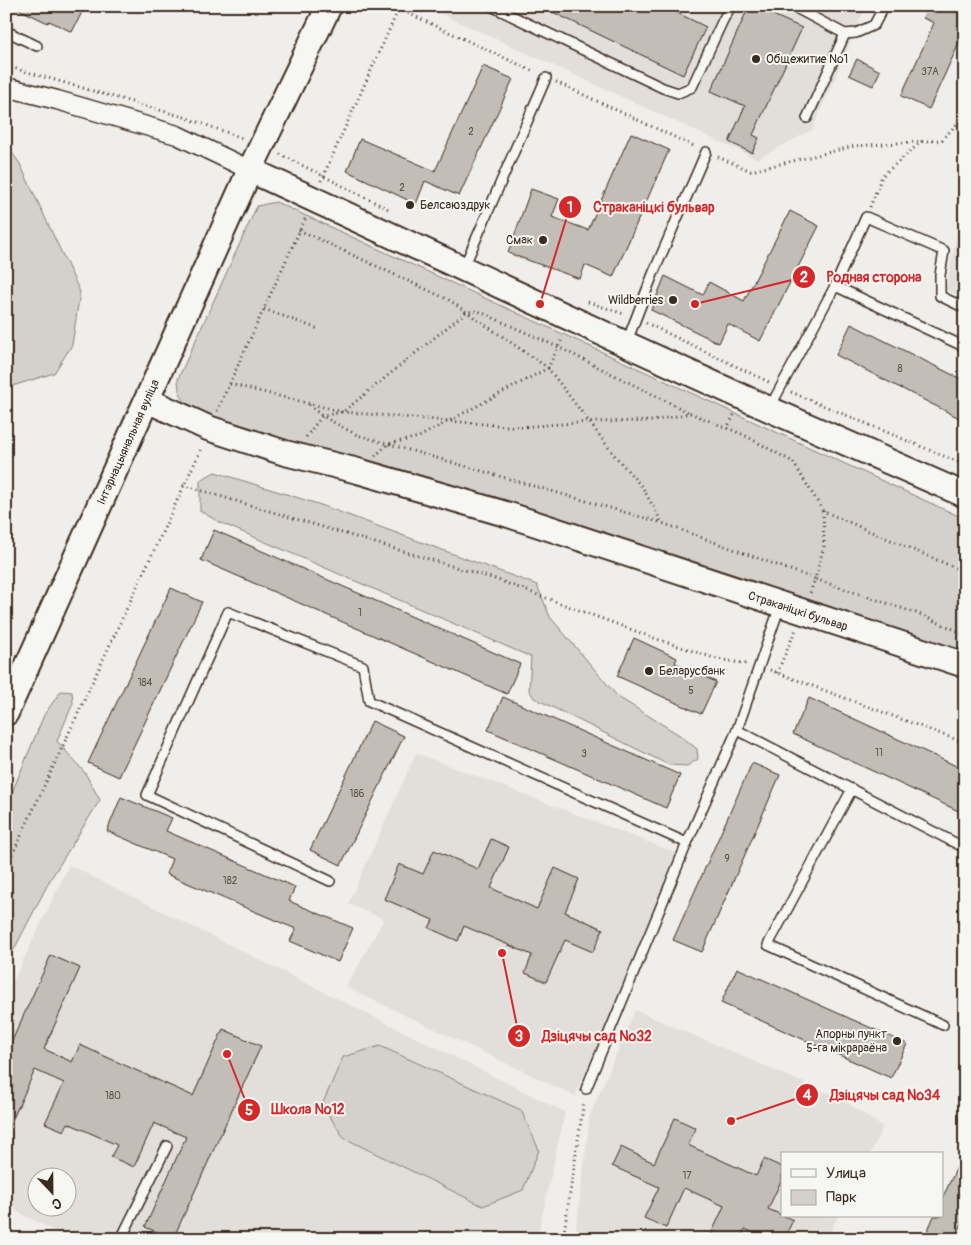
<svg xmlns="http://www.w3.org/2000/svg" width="971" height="1245" font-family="Pangolin,sans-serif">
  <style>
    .built { fill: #e2dfdb; fill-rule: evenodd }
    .green { fill: #d4d1cc; stroke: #887e75 }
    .building { fill: #c2bdb7; stroke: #3b2a1e }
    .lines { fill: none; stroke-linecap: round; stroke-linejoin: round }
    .lane-casing { stroke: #3b2a1e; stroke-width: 12 }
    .street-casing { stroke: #3b2a1e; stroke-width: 21 }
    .secondary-casing { stroke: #3b2a1e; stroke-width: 28 }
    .path { stroke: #3b2a1e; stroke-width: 3; stroke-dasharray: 1 4; stroke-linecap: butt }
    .lane { stroke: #f6f6f2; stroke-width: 9 }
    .street { stroke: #f6f6f2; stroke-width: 18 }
    .secondary { stroke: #f6f6f2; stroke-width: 24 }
    .poi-dot { fill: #3b2a1e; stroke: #f6f6f2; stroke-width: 2 }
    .labels { text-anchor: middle; stroke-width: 4; stroke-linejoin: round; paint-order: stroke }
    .number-label { font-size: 10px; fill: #5d4f44 }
    .poi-label { font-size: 12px; fill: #3b2a1e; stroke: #f6f6f2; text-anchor: start }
    .street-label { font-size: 12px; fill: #3b2a1e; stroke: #f6f6f2 }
    .leader { fill: none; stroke: #d62828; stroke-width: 2 }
    .callout-dot { fill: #d62828; stroke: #f6f6f2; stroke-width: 2 }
    .mark-label { font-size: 15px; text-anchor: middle; font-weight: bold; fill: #fff }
    .callout-label { font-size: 14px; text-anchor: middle; font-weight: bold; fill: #d62828; stroke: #f6f6f2; stroke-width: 4; stroke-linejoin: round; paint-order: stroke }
  </style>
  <rect width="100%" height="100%" fill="#efeeea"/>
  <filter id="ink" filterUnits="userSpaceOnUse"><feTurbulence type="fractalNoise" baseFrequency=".02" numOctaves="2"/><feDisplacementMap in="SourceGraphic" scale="10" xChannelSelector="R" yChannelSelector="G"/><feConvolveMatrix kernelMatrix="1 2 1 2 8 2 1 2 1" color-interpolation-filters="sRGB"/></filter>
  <g filter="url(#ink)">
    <g class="built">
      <path d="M424 6H866L812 130 757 159Z"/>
      <path d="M965 219V299L946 290 956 238Z"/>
      <path d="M416 753 682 855 575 1096 346 987 384 919 348 904Z"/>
      <path d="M69 865 565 1112 537 1239H70L6 1206V996ZM38 1178H68V1208H38Z"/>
      <path d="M635 1010 841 1099 883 1127 870 1154H782V1216H838L827 1239H579L575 1237 590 1115Z"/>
    </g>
    <g class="green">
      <path d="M6 144 20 164 80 292 72 345 54 373 6 388Z"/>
      <path d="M276 202 965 519V655L198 413C183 401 179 398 178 379L257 206Z"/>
      <path d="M215 472 318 504 537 585 550 617 618 697 681 736 697 749 698 759 687 766 669 765 534 698 529 690 531 657 219 522 200 511V480Z"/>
      <path d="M61 691 72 692 73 703 57 741 85 773 100 800 50 880 6 965V807L44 715Z"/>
      <path d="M380 1046 521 1110 539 1150 523 1190 483 1206 344 1138 322 1105 343 1057Z"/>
    </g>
    <g class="building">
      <path d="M12 6H85L72 32 49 21 48 23Z"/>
      <path d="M540 6H663L706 27 683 75Z"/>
      <path d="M749 6H753L802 28 753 135 759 138 752 153 729 142 745 106 711 91Z"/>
      <path d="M928 6H965V30L929 109 901 96 934 23 923 18Z"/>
      <path d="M857 59 880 71 873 86 849 75Z"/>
      <path d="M483 66 513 79 459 196 425 181 416 204 347 171 360 139 435 171Z"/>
      <path d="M631 133 669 150 613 277 585 265 580 279 508 253 531 189 559 199 552 217 588 230Z"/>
      <path d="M790 211 819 226 760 341 728 324 719 343 651 310 665 276 703 295 709 282 744 301Z"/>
      <path d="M851 324 965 381V421L836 355Z"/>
      <path d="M214 530 520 664 507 694 201 560Z"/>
      <path d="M171 588 202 602 119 777 88 763Z"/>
      <path d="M634 638 677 658 675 663 716 682 701 714 617 676Z"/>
      <path d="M503 697 680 775 666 808 488 730Z"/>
      <path d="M809 698 965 770V814L793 734Z"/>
      <path d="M372 721 404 736 341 865 310 850Z"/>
      <path d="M752 763 780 775 702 952 673 940Z"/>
      <path d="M121 797 172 818 166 831 295 887 289 901 353 928 338 962 290 941 296 929 166 874 172 859 107 831Z"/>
      <path d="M491 839 509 847 491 888 537 909 555 868 579 879 565 912 603 929 593 952 565 940 546 982 525 973 532 955 464 926 458 941 429 928 433 920 384 899 399 864 423 874 434 850 478 869Z"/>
      <path d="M51 955 80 968 44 1049 72 1062 80 1045 193 1096 223 1029 261 1046 173 1239 145 1227 186 1137 154 1123 134 1167 111 1157 117 1145 68 1123 64 1131 45 1123 64 1083 35 1070 6 1134V1054Z"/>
      <path d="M737 968 907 1044 891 1078 721 1003Z"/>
      <path d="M675 1118 696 1128 688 1145 756 1176 764 1159 782 1167V1179L768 1209 793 1220 784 1239H765L745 1229 740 1239H709L724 1206 684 1188 666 1228 644 1218 659 1187 612 1166 621 1147 654 1163Z"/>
      <path d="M965 1150V1217L955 1239H924L934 1216H942V1199Z"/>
    </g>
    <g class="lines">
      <defs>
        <g id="lane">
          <path d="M491 6 663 88 678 93 692 87 723 20 731 6"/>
          <path d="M792 6 845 34 856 33 874 25 884 6"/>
          <path d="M6 31 37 46"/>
          <path d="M807 118 845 34"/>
          <path d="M464 267 546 78"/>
          <path d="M835 286 866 217 944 251 940 275V296L965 308"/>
          <path d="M626 344 653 274 706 152"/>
          <path d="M769 409 835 286 965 347"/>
          <path d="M737 730 965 848"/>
          <path d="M852 789 768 945 943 1025"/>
          <path d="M330 881 147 795 228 612 363 666 369 701 687 843 737 730 780 606"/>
          <path d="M586 1089 687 843"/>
          <path d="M121 1239 167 1146"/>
        </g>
        <path id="street" d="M6 87 57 100 177 135 250 170"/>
        <g id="secondary">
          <path d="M250 170 626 344 769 409 965 495"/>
          <path d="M147 400 208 428 285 453 358 471 509 515 965 665"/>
          <path d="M6 713 250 170 329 6"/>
        </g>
      </defs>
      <use href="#lane" class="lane-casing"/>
      <use href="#street" class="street-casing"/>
      <use href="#secondary" class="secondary-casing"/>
      <g class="path">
        <path d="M399 9 535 72"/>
        <path d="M6 66 184 117 245 139"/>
        <path d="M556 82 696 147"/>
        <path d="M280 154 388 209"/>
        <path d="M718 157 751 171 855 146 942 140 965 115"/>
        <path d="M321 181 400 6"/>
        <path d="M870 207 882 176 922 141"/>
        <path d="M299 230 449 300 548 368 615 456 643 488 662 523 815 579 810 593"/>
        <path d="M588 302 624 314"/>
        <path d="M264 309 318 329"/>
        <path d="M646 323 769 382"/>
        <path d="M230 384 343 412 520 427 589 422 653 421 690 413 727 428"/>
        <path d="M791 392 965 465"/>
        <path d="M309 405 322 416 357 435 662 523"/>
        <path d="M217 411 306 217"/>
        <path d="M734 415 727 428 744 435 793 462 823 511 965 572"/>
        <path d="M306 437 322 416 343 412 466 312 478 311 558 347 690 413"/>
        <path d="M375 456 388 444 419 437 548 368 563 337"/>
        <path d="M183 485 495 579 654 638 717 659 747 664"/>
        <path d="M823 511 824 546 815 579 916 613 965 634"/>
        <path d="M770 670 965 743"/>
        <path d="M777 673 796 629"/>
        <path d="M6 868 202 447"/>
        <path d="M563 1239 584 1101"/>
      </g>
      <use href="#lane" class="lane"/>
      <use href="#street" class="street"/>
      <use href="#secondary" class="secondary"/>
    </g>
  </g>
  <g class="poi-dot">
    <circle cx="756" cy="59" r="5"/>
    <circle cx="410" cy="205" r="5"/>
    <circle cx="543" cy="240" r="5"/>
    <circle cx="673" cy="300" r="5"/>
    <circle cx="649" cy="671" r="5"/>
    <circle cx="897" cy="1041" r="5"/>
  </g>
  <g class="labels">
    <g class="number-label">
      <text x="930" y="75">37А</text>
      <text x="471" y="135">2</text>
      <text x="402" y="191">2</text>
      <text x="900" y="372">8</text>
      <text x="360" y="616">1</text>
      <text x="145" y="686">184</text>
      <text x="691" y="694">5</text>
      <text x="879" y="756">11</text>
      <text x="584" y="757">3</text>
      <text x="357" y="797">186</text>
      <text x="727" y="862">9</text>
      <text x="230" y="884">182</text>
      <text x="113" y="1099">180</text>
      <text x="687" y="1179">17</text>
    </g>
    <g class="poi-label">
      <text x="766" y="63">Общежитие №1</text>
      <text x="420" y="209">Белсаюздрук</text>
      <text x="533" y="244" text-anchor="end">Смак</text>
      <text x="663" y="304" text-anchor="end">Wildberries</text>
      <text x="659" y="675">Беларусбанк</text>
      <text x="887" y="1038" text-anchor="end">Апорны пункт<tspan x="887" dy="14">5-га мікрараёна</tspan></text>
    </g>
    <g class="street-label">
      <text transform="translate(128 442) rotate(-66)" y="4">Інтэрнацыянальная вуліца</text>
      <text transform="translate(798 611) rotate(18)" y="4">Страканіцкі бульвар</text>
    </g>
  </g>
  <path class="leader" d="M540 304L570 207M695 304L804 277M502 953L519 1036M731 1121L807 1095M227 1054L249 1110"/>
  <g class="callout-dot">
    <circle cx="540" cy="304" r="5"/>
    <circle cx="695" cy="304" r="5"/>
    <circle cx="502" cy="953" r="5"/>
    <circle cx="731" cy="1121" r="5"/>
    <circle cx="227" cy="1054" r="5"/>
    <circle cx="570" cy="207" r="12"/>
    <circle cx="804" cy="277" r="12"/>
    <circle cx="519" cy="1036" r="12"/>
    <circle cx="807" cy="1095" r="12"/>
    <circle cx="249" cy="1110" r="12"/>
  </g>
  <g class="mark-label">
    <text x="570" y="212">1</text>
    <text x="804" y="282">2</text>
    <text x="519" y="1041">3</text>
    <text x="807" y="1100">4</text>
    <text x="249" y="1115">5</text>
  </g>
  <g class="callout-label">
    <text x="654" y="212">Страканіцкі бульвар</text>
    <text x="874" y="282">Родная сторона</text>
    <text x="597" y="1041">Дзіцячы сад №32</text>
    <text x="885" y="1100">Дзіцячы сад №34</text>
    <text x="308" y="1114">Школа №12</text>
  </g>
  <rect width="971" height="1245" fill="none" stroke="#f6f6f2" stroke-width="25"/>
  <rect x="12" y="12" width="946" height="1220" fill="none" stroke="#3b2a1e" stroke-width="2" filter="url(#ink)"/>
  <rect x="781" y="1152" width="162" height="65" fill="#f6f6f2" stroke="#aba49d"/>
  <rect x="791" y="1169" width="25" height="8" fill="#f6f6f2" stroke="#aba49d"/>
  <text x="826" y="1178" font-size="15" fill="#3b2a1e">Улица</text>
  <rect x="791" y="1190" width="25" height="15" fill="#d4d1cc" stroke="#aba49d"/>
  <text x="826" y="1202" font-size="15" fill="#3b2a1e">Парк</text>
  <g transform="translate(52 1192) rotate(158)"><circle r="24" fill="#f6f6f2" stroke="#aba49d"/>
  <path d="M0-4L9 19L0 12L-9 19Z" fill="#3b2a1e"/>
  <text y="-8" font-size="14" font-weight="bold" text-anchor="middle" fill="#3b2a1e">С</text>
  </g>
</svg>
